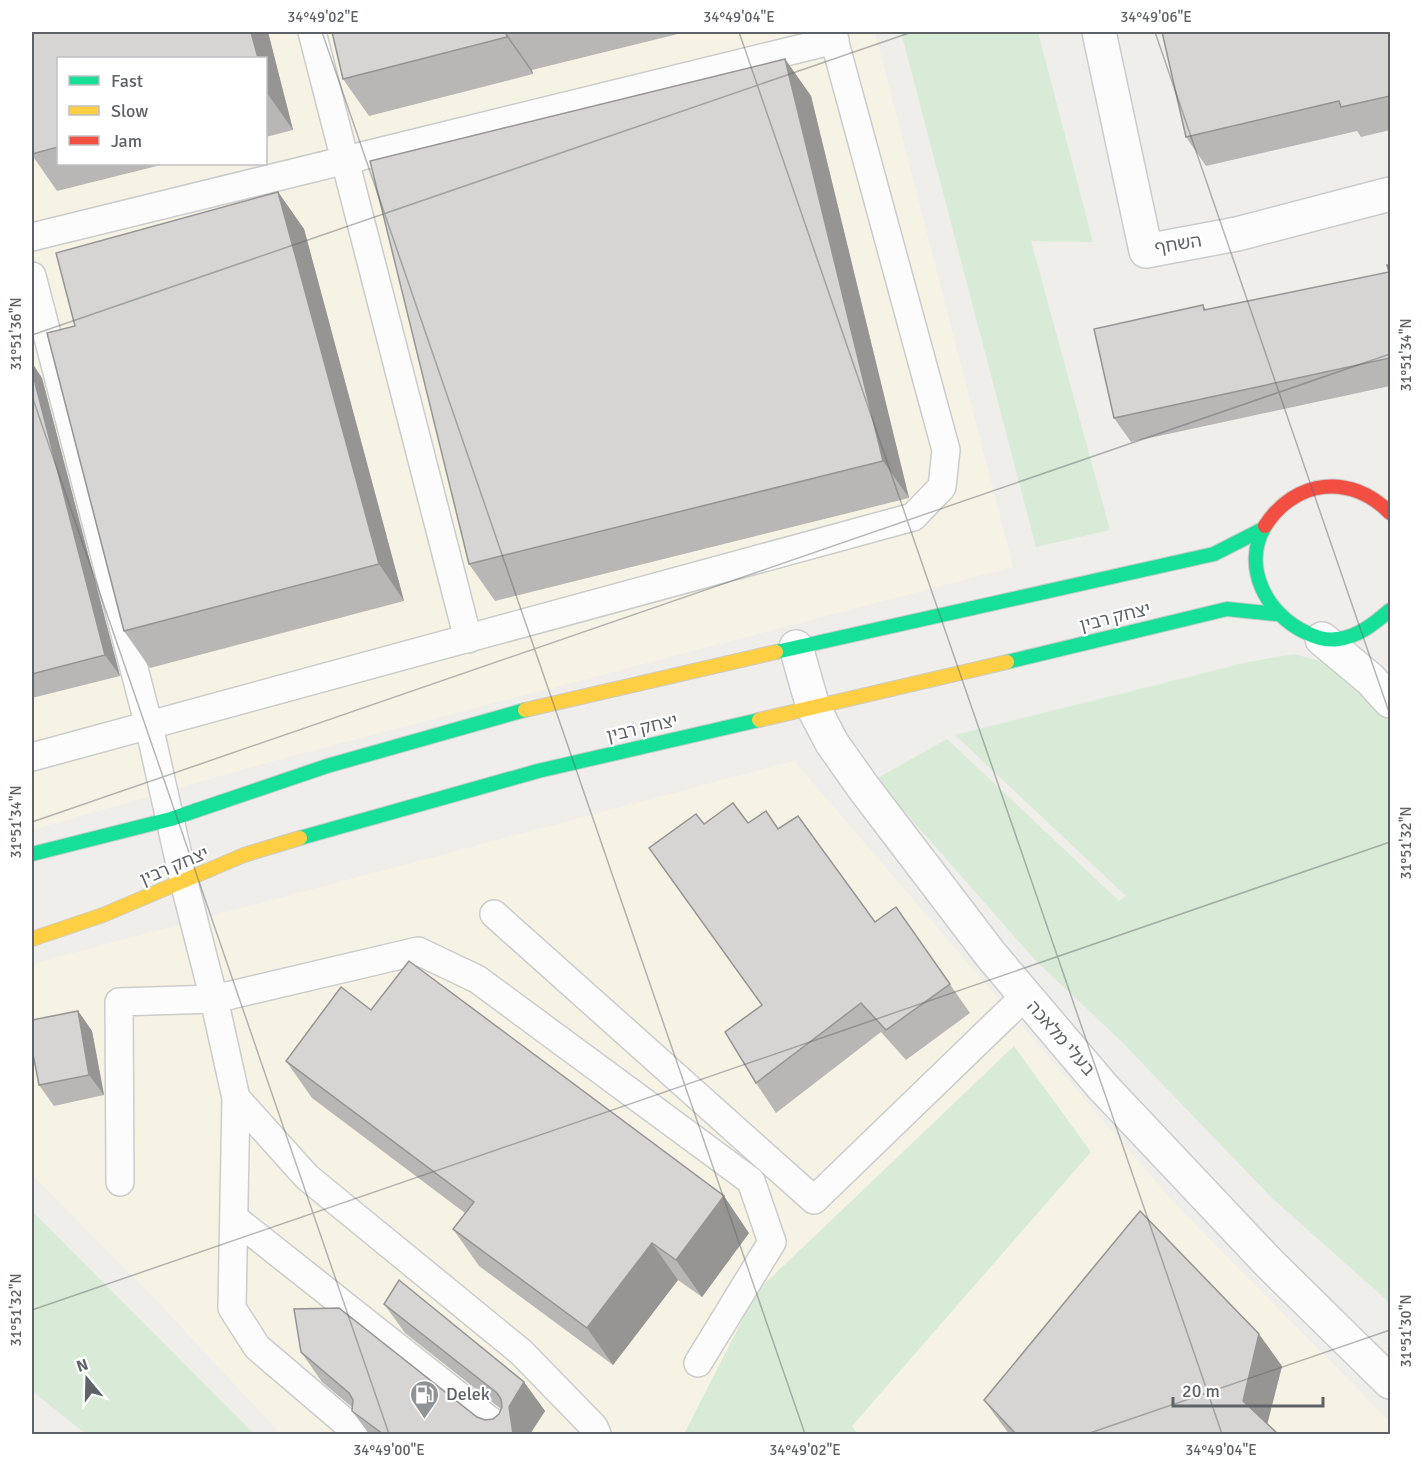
<svg xmlns="http://www.w3.org/2000/svg" width="1422" height="1466" font-family="Signika,'Noto Sans Hebrew',sans-serif">
  <style>
    .commercial { fill: #f7f3e4; fill-rule: evenodd }
    .green { fill: #d8ebd6 }
    .lines { fill: none; stroke-linecap: round; stroke-linejoin: round }
    .lane-casing { stroke: #cbcccc; stroke-width: 30 }
    .street-casing { stroke: #cbcccc; stroke-width: 36 }
    .fast-casing { stroke: #cacacb; stroke-width: 16 }
    .slow-casing { stroke: #cacacb; stroke-width: 16 }
    .jam-casing { stroke: #cacacb; stroke-width: 16 }
    .lane { stroke: #fdfcfc; stroke-width: 27 }
    .street { stroke: #fdfcfc; stroke-width: 33 }
    .fast { stroke: #16e098; stroke-width: 14 }
    .slow { stroke: #ffcf43; stroke-width: 14 }
    .jam { stroke: #f24e42; stroke-width: 14 }
    .wall { fill: #b8b7b5 }
    .shaded-wall { fill: #969594 }
    .building { fill: #d6d5d3; stroke: #969594; stroke-width: 1.5 }
    .ticks { fill: none; stroke: #5f6368; stroke-width: 1.5; stroke-opacity: 0.45 }
    .labels { text-anchor: middle; stroke-width: 4.5; stroke-linejoin: round; paint-order: stroke }
    .street-label { font-size: 18px; fill: #5f6368; stroke: #fff }
    .poi-label { font-size: 18px; fill: #5f6368; stroke: #fff; text-anchor: start }
    .neatline { fill: none; stroke: #5f6368; stroke-width: 2 }
    .ticks-label { font-size: 15px; text-anchor: middle; fill: #5f6368 }
  </style>
  <rect width="100%" height="100%" fill="#efeeea"/>
  <g class="commercial">
    <path d="M32 32H875L1013 567 273 761 32 830ZM58 58H266V164H58Z"/>
    <path d="M794 761 1175 1204 1390 1422V1434H281L157 1301 32 1175V964Z"/>
  </g>
  <g class="green">
    <path d="M901 32H1038L1093 242 1031 241 1110 530 1036 547Z"/>
    <path d="M1294 654 1346 668 1390 724V1303L1271 1197 1121 1041 1035 960 876 779 947 739 1119 901 1126 896 955 735 1248 662Z"/>
    <path d="M1014 1046 1091 1152 852 1426 858 1434H684L757 1291Z"/>
    <path d="M32 1211 254 1434H86L32 1391Z"/>
  </g>
  <g class="lines">
    <defs>
      <g id="lane">
        <path d="M312 32 468 639"/>
        <path d="M32 237 835 40"/>
        <path d="M32 276 149 726 184 882 214 999 236 1098 232 1308 257 1347 359 1434"/>
        <path d="M32 757 913 517 942 487 946 450 832 32"/>
        <path d="M494 914 814 1200 1025 996"/>
        <path d="M236 1098 307 1177 521 1352 594 1427 597 1434"/>
        <path d="M120 1182 119 1002 214 999 418 951 477 979 751 1181 772 1242 698 1363"/>
        <path d="M234 1218 507 1434"/>
      </g>
      <g id="street">
        <path d="M1099 32 1146 251 1237 234 1390 194"/>
        <path d="M1322 639 1370 679 1390 701"/>
        <path d="M796 647 813 707 832 743 863 787 991 955 1102 1086 1269 1263 1390 1382"/>
      </g>
      <g id="fast">
        <path d="M1265 526C1241 567 1267 615 1307 633 1317 638 1327 641 1338 639 1358 637 1375 623 1390 610"/>
        <path d="M776 652 1214 554 1263 529"/>
        <path d="M1007 662 1227 609 1276 614"/>
        <path d="M300 838 538 771 759 720"/>
        <path d="M32 854 171 819 327 766 525 710"/>
      </g>
      <g id="slow">
        <path d="M525 710 776 652"/>
        <path d="M759 720 1007 662"/>
        <path d="M32 939 103 915 244 855 300 838"/>
      </g>
      <path id="jam" d="M1265 526C1295 479 1351 473 1390 513"/>
    </defs>
    <use href="#lane" class="lane-casing"/>
    <use href="#street" class="street-casing"/>
    <use href="#fast" class="fast-casing"/>
    <use href="#slow" class="slow-casing"/>
    <use href="#jam" class="jam-casing"/>
    <use href="#lane" class="lane"/>
    <use href="#street" class="street"/>
    <use href="#fast" class="fast"/>
    <use href="#slow" class="slow"/>
    <use href="#jam" class="jam"/>
  </g>
  <g class="wall">
    <path d="M32 32H268L293 130 266 137V58H58V164H165L57 191 32 155Z"/>
    <path d="M332 32H686L532 70 533 74 369 116 343 79Z"/>
    <path d="M1390 32V130L1361 137 1357 131 1206 166 1186 137Z"/>
    <path d="M785 59 811 96 909 498 495 601 469 564Z"/>
    <path d="M278 192 304 229 404 601 150 668 124 631 75 326Z"/>
    <path d="M1390 265V386L1131 442 1114 418 1203 305 1206 310 1389 272Z"/>
    <path d="M32 363 42 378 120 676 32 698Z"/>
    <path d="M748 823 779 829 875 922 896 907 970 1013 906 1060 881 1032 776 1113 756 1083 762 1005 649 848 704 824Z"/>
    <path d="M371 1010 749 1233 702 1297 678 1280 613 1365 479 1266 453 1229 465 1213 312 1098 286 1061Z"/>
    <path d="M78 1011 92 1031 104 1095 54 1106 39 1085Z"/>
    <path d="M384 1304 524 1382 545 1411 530 1434H369L352 1411 353 1408 322 1382 301 1352 485 1420 493 1419 499 1414 501 1409 405 1333Z"/>
    <path d="M1282 1366 1267 1424 1278 1434H1009L984 1400Z"/>
  </g>
  <g class="shaded-wall">
    <path d="M251 32H268L293 130 267 93 266 86V58H258Z"/>
    <path d="M506 33 532 70 533 74 507 37Z"/>
    <path d="M785 59 811 96 909 498 883 461Z"/>
    <path d="M278 192 304 229 404 601 379 564Z"/>
    <path d="M32 363 42 378 120 676 105 655 32 371Z"/>
    <path d="M78 1011 92 1031 104 1095 89 1075Z"/>
    <path d="M724 1196 749 1233 702 1297 676 1260Z"/>
    <path d="M652 1243 678 1280 613 1365 587 1328Z"/>
    <path d="M1259 1334 1282 1366 1265 1433 1243 1401Z"/>
    <path d="M524 1382 545 1411 530 1434H513L509 1407Z"/>
  </g>
  <g class="building">
    <path d="M32 32H251L258 58H58V147L32 154Z"/>
    <path d="M332 32H512L506 33 507 37 343 79Z"/>
    <path d="M1162 32H1390V96L1341 107 1339 101 1186 137Z"/>
    <path d="M785 59 883 461 469 564 370 161Z"/>
    <path d="M278 192 379 564 124 631 47 333 75 326 56 253Z"/>
    <path d="M1387 265H1390V358L1114 418 1094 329 1203 305 1204 310 1389 272Z"/>
    <path d="M32 371 105 655 32 674Z"/>
    <path d="M733 803 748 823 766 811 778 829 798 816 875 922 896 907 950 984 886 1030 861 1003 756 1083 725 1032 762 1005 649 848 696 814 704 824Z"/>
    <path d="M409 961 724 1196 676 1260 652 1243 587 1328 453 1229 474 1202 286 1061 341 987 371 1010Z"/>
    <path d="M78 1011 89 1075 39 1085 32 1049V1020Z"/>
    <path d="M1140 1211 1259 1334 1243 1401 1278 1434H1016L984 1400Z"/>
    <path d="M399 1280 524 1382 509 1407 513 1434H383L352 1411 353 1400 349 1393 301 1352 294 1309 339 1308 477 1417 485 1420 493 1419 499 1414 502 1407 501 1399 497 1393 384 1304Z"/>
  </g>
  <path class="ticks" d="M322 32 805 1434M739 32 1222 1434M1155 32 1390 715M32 335 912 32M32 396 389 1434M32 822 1390 354M32 1310 1390 842M1087 1434 1390 1330"/>
  <defs>
    <symbol id="fuel-pin" viewBox="-11 -11 22 30"><path d="M0 17L-7.5 6A9.5 9.5 0 1 1 7.5 6Z" fill="#919496" stroke="#fff"/><path d="M-5.5-6h7V0h2V4h1.3V-2.5L3-4.5l.8-.8L6-3V5H2.5V1h-1V6h-7ZM-4.2-4.7v3.2H.2V-4.7Z" fill="#fff"/></symbol>
  </defs>
  <g fill-rule="evenodd">
    <use href="#fuel-pin" x="408" y="1378" width="33" height="45"/>
  </g>
  <g class="labels">
    <g class="street-label">
      <text transform="translate(1178 244) rotate(-9)" y="6">השחף</text>
      <text transform="translate(1115 617) rotate(-14)" y="6">יצחק רבין</text>
      <text transform="translate(642 728) rotate(-13)" y="6">יצחק רבין</text>
      <text transform="translate(174 866) rotate(-23)" y="6">יצחק רבין</text>
      <text transform="translate(1061 1038) rotate(49)" y="6">בעלי מלאכה</text>
    </g>
    <g class="poi-label">
      <text x="446" y="1400">Delek</text>
    </g>
  </g>
  <rect width="1422" height="1466" fill="none" stroke="#ffffff" stroke-width="66"/>
  <rect x="57" y="57" width="210" height="108" fill="#ffffff" stroke="#bfc1c3" stroke-width="1.5"/>
  <rect x="69" y="76" width="30" height="9" fill="#16e098" stroke="#bfc1c3" stroke-width="1.5"/>
  <text x="111" y="87" font-size="18" fill="#5f6368">Fast</text>
  <rect x="69" y="106" width="30" height="9" fill="#ffcf43" stroke="#bfc1c3" stroke-width="1.5"/>
  <text x="111" y="117" font-size="18" fill="#5f6368">Slow</text>
  <rect x="69" y="136" width="30" height="9" fill="#f24e42" stroke="#bfc1c3" stroke-width="1.5"/>
  <text x="111" y="147" font-size="18" fill="#5f6368">Jam</text>
  <g transform="translate(87 1379) rotate(341)" stroke="#ffffff" stroke-width="4.5" paint-order="stroke">
  <path d="M0-4.5L10 22L0 15L-10 22Z" fill="#5f6368"/>
  <text y="-9" font-size="16" font-weight="bold" text-anchor="middle" fill="#5f6368">N</text>
  </g>
  <path d="M1173 1397v9h150v-9" fill="none" stroke="#5f6368" stroke-width="3"/>
  <text x="1182" y="1397" font-size="18" fill="#5f6368" stroke="#ffffff" stroke-width="4.5" paint-order="stroke">20 m</text>
  <rect x="33" y="33" width="1356" height="1400" class="neatline"/>
  <g class="ticks-label">
    <text x="323" y="22">34°49'02"E</text>
    <text x="739" y="22">34°49'04"E</text>
    <text x="1156" y="22">34°49'06"E</text>
    <text transform="translate(16 334) rotate(-90)" y="5">31°51'36"N</text>
    <text transform="translate(1406 355) rotate(-90)" y="5">31°51'34"N</text>
    <text transform="translate(16 822) rotate(-90)" y="5">31°51'34"N</text>
    <text transform="translate(1406 843) rotate(-90)" y="5">31°51'32"N</text>
    <text transform="translate(16 1310) rotate(-90)" y="5">31°51'32"N</text>
    <text transform="translate(1406 1331) rotate(-90)" y="5">31°51'30"N</text>
    <text x="389" y="1455">34°49'00"E</text>
    <text x="805" y="1455">34°49'02"E</text>
    <text x="1221" y="1455">34°49'04"E</text>
  </g>
</svg>
